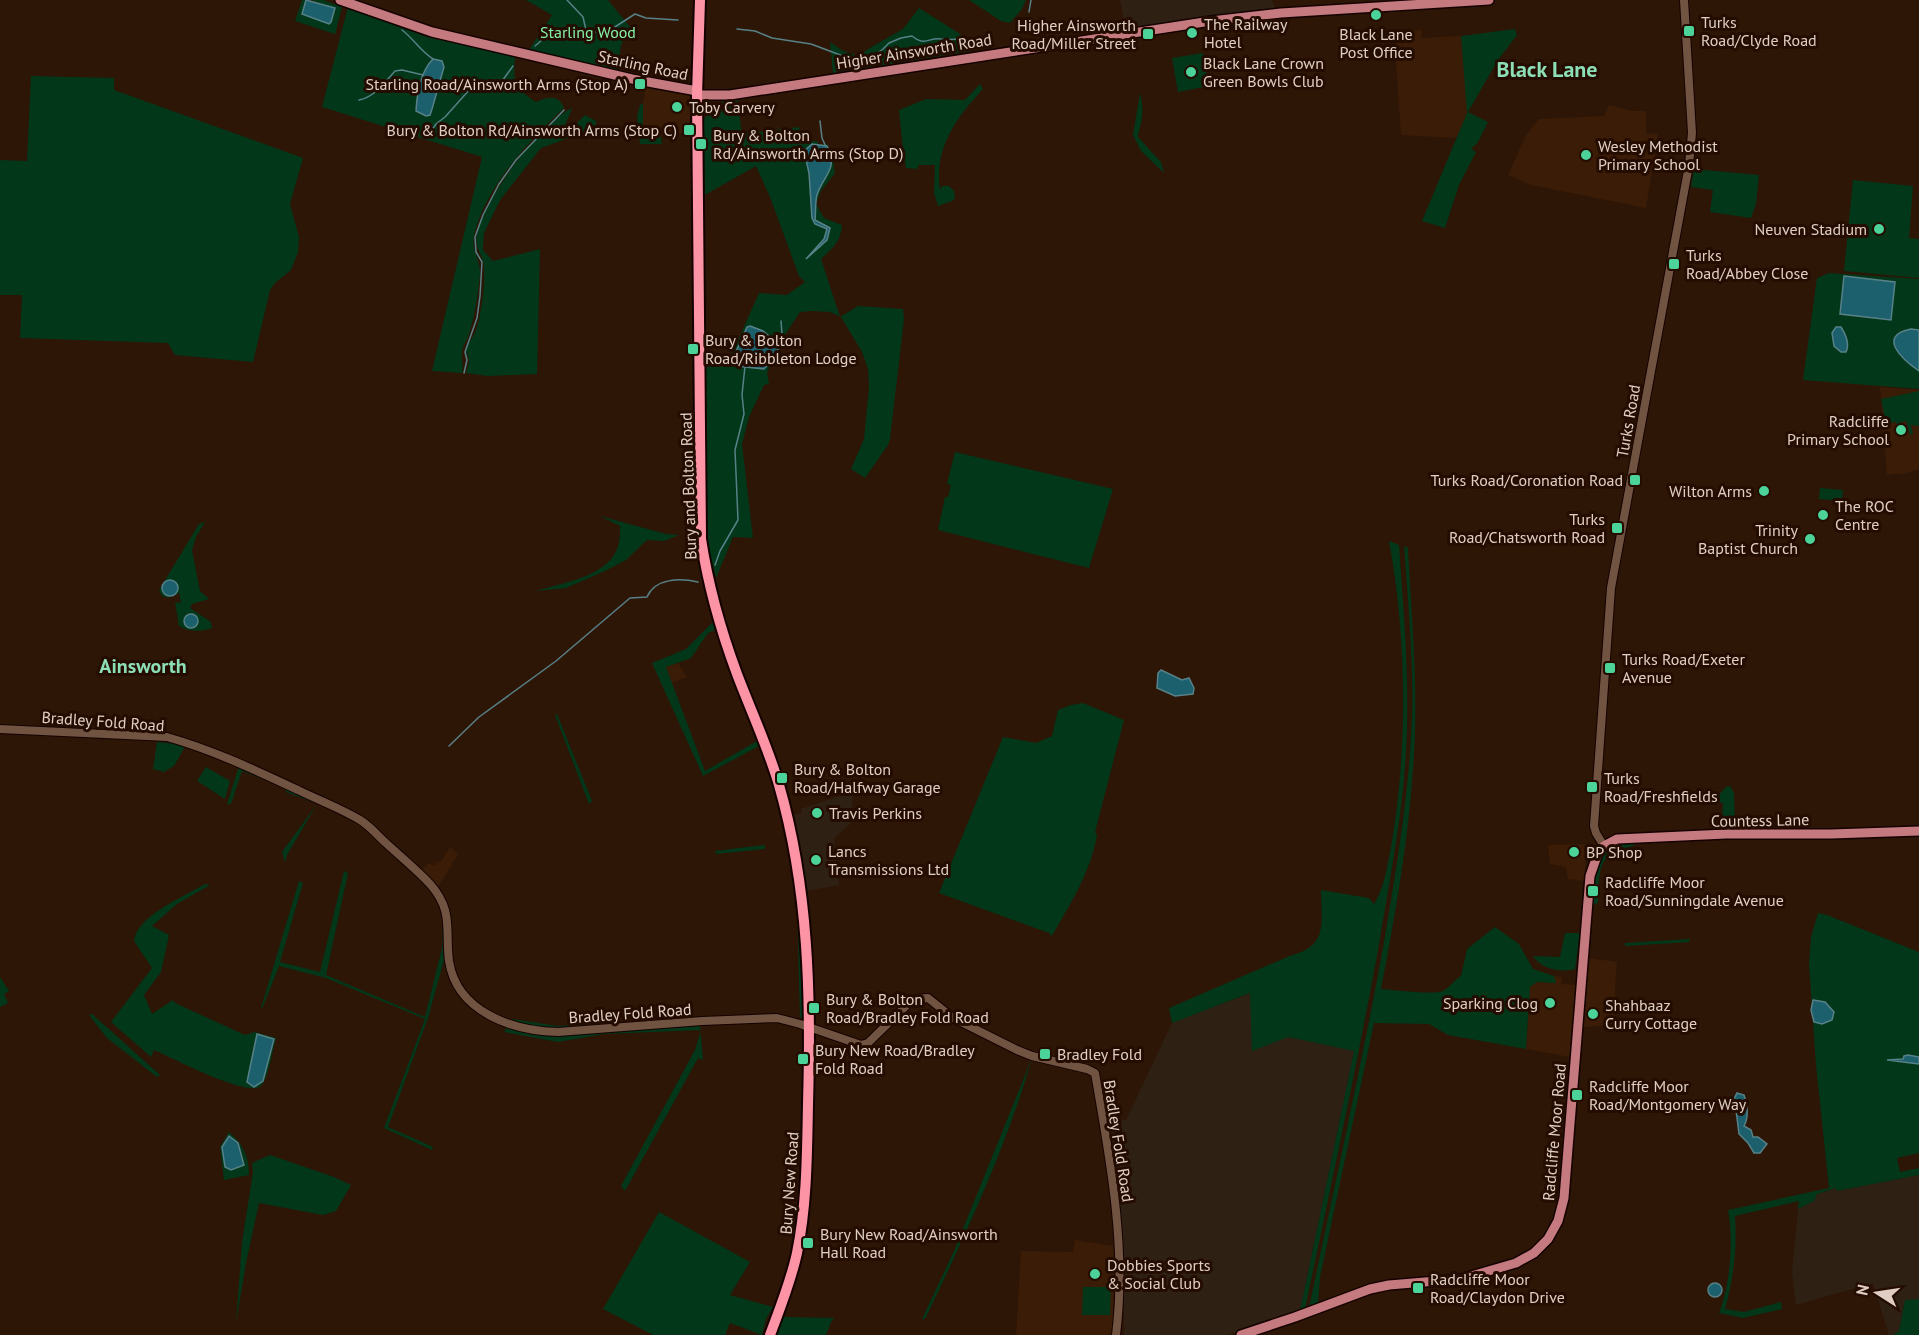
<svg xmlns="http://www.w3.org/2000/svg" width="1919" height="1335" font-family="'PT Sans',sans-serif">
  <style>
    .built { fill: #3b1c07 }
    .industrial { fill: #2e2114 }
    .green { fill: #023719 }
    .water { fill: #1c606d; stroke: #578187; stroke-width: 1.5 }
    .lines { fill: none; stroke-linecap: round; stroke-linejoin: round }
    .stream { stroke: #578187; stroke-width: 1.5 }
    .minor-casing { stroke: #150200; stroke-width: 10 }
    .major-casing { stroke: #150200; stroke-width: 12 }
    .highway-casing { stroke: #150200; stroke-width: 14 }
    .minor { stroke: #705341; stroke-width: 8 }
    .major { stroke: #c47a7e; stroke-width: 9 }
    .highway { stroke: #fc94a6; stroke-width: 10 }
    .poi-dot { fill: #4cd39a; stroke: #240c00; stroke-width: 2 }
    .labels { text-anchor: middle; stroke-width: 6; stroke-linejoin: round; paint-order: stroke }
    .poi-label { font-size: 16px; fill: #e0cec4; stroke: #240c00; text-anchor: start }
    .park-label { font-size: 16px; fill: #86f2a7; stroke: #240c00 }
    .street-label { font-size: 16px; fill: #e0cec4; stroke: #240c00 }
    .quarter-label { font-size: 20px; font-weight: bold; fill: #8bdeb5; stroke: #240c00 }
    .district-label { font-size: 22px; font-weight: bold; fill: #8bdeb5; stroke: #240c00 }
  </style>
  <rect width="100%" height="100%" fill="#2e1606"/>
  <g class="built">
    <path d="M1421 30 1422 38 1461 36 1468 113 1456 138 1401 135 1395 46 1397 41 1396 32Z"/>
    <path d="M646 85 687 94 692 98 689 133H662L661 137 643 138V103Z"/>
    <path d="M1609 105 1633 111H1646V133L1658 134 1646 208 1531 185 1508 175 1526 135 1539 119 1604 116Z"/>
    <path d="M1880 387 1919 390V469L1901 475V473L1887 475Z"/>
    <path d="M678 663 687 677 671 683 666 667Z"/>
    <path d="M1587 844 1584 881 1568 879 1566 867 1550 864 1548 845Z"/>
    <path d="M450 847 458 854 438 887 421 871 429 863 434 866 438 861 440 863Z"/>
    <path d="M1588 958 1617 962 1615 987V1025L1584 1027Z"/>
    <path d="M1554 976 1562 977 1561 984 1576 985 1570 1057 1526 1049 1530 987 1537 982 1555 983Z"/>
    <path d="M1075 1240 1113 1246 1114 1268 1113 1335H1016L1021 1251 1073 1252Z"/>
  </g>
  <g class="industrial">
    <path d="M1120 0H1272L1276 10 1126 30Z"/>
    <path d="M853 795 850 824 834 838 839 885 807 891 794 815 802 813 801 809 840 796Z"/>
    <path d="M1251 993 1288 1037 1354 1051 1300 1311 1226 1335H1124L1123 1254 1118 1183 1110 1121 1126 1120 1172 1023Z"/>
    <path d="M1919 1175V1299L1905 1300 1899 1331 1893 1335H1889L1873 1283 1796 1305 1792 1272 1798 1209 1814 1201 1817 1194 1836 1188 1837 1191Z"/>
  </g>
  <g class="green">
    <path d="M302 0H306L304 5 334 8 311 0H323L342 7 335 34 295 21Z"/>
    <path d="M526 0H608L631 28 621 45 617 72 528 51 552 15Z"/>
    <path d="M969 0H1026L1022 9 1010 23 1001 21Z"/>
    <path d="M348 7 427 37 515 57C513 84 514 87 536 102 547 97 559 94 564 108 528 142 486 186 474 235 471 249 481 261 480 275 478 294 475 315 469 334 468 339 463 345 462 351 461 358 464 365 462 373L432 371 482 157 322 107Z"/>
    <path d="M919 8 968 39 972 45 971 51 833 73 830 42 843 51 859 56 868 49 903 29Z"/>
    <path d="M1515 29 1517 35 1498 60 1468 112 1488 122 1478 142 1471 149 1476 152 1459 185 1445 228 1422 221 1467 113 1461 36Z"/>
    <path d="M1203 53 1209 86 1178 92 1172 58Z"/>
    <path d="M31 76 114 78V90L303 158 290 204 299 237 298 252 291 270 275 283 270 290 253 362 175 355 168 343 20 338 22 295H0V160L27 161Z"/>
    <path d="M980 84 983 89C956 118 934 148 940 190L942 186H949L954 191 955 198 952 201 938 206 934 193 935 165H918V169L906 168 903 150 899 110 926 99 965 100Z"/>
    <path d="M1140 93C1142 100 1143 111 1142 117 1142 124 1138 130 1138 137L1161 162 1164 173 1141 151 1133 135Z"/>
    <path d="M737 98 742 134 799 127 802 141H817L819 145 827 144 832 155 835 173 821 191 816 204 824 218 842 225C841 241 833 248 821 259L840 317 858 306 903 309 904 319 890 439 888 445 865 478 851 469 864 439 869 387 868 369 862 352 841 317 830 312 813 311 800 312 781 341 778 354 772 360 767 373 769 384 764 385 749 417 742 444 753 538 733 537 716 578 706 539 704 362H718L726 367 759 293 787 295 805 282 799 276 770 197 756 166 703 196 701 121 723 101Z"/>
    <path d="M643 103V137H661L662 144H640L637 117 640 105Z"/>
    <path d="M572 108C570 116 565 121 565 129L572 128 585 115 596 121V128L541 148 500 200 484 233 483 250 493 261 540 249 537 374 488 376 466 373C467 369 469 364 469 360 469 359 466 352 466 351 467 345 474 336 476 330 482 311 485 286 484 266 483 255 474 248 477 235 486 197 537 126 572 108Z"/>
    <path d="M1694 169 1759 175 1756 204 1751 218 1710 212 1713 190 1691 187Z"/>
    <path d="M1853 180 1913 186 1909 238 1919 239V278L1844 271Z"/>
    <path d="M1829 273 1919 279V389L1803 380 1817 278Z"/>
    <path d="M1919 391V426L1911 425 1913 434 1910 435 1906 421 1899 423 1901 431 1899 432 1896 422 1886 424 1881 399Z"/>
    <path d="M955 452 1113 489 1089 568 938 530 945 497H948L951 485 947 484Z"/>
    <path d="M1820 488 1843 490 1842 501 1819 499Z"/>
    <path d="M600 516 666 534 679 535 664 541 647 540 626 560 605 571 566 588 536 591C562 583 606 577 617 549 620 543 620 533 620 526Z"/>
    <path d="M205 522 196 537 192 550 200 591 209 599 192 604 190 608 211 622 212 628C200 632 190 632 179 626L175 602 181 603 179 593C172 597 170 599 162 596L159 590 199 524Z"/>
    <path d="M1389 541 1399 545C1404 614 1410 683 1406 753 1402 819 1389 884 1378 950 1356 1070 1330 1190 1305 1309L1300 1311 1354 1051 1288 1037 1252 1051 1250 993 1172 1023 1169 1008 1292 955C1329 945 1321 922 1321 890L1369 898 1374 904C1385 886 1387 867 1391 847 1408 750 1407 638 1389 541Z"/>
    <path d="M1404 546 1408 548V551C1412 623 1419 696 1413 769 1408 843 1395 916 1381 989 1394 990 1432 995 1443 991 1449 988 1454 980 1461 976L1467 949 1495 927 1519 944 1533 969 1554 976 1556 983 1537 982 1530 987 1526 1049 1448 1035 1429 1024 1374 1023 1320 1277 1318 1305 1309 1308C1334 1188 1361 1068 1383 948 1396 871 1409 796 1412 718 1414 661 1408 604 1404 546Z"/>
    <path d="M713 622 715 630 708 633 691 658 666 667 705 771 757 741 759 746 703 776 652 663 686 649Z"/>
    <path d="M1083 703 1124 720 1095 832 1097 835C1090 874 1071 902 1052 936L1049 933 939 893 1003 737 1036 743 1052 736 1058 710 1071 705Z"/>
    <path d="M557 714 592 801 589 804 555 715Z"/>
    <path d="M157 742 186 745 174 766 164 772 153 769Z"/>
    <path d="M239 766 270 782 242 771 231 804H227Z"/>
    <path d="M206 767 230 781 225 799 197 781Z"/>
    <path d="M1730 786 1734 793 1735 827H1722L1723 803 1701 801 1697 795 1717 797 1726 787Z"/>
    <path d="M286 789 317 804 287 855 285 863 282 852 317 804 286 792Z"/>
    <path d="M1635 844C1630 849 1624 847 1617 850 1596 858 1599 885 1598 903L1593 905C1595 876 1595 840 1635 844Z"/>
    <path d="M765 845V849L716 854 715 851Z"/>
    <path d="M344 871 348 873 326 975 425 1017 442 948 443 920 444 960 428 1018 388 1127 433 1147 432 1150 384 1128 425 1019 326 978 279 966 262 1009 261 1008 299 881 303 883 280 962 320 972Z"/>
    <path d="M205 884 210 885 177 904 152 926 169 935 161 972 144 995 152 1014 173 1000 175 1003 245 1035 255 1032 276 1038C273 1049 268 1080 261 1086 248 1098 171 1057 154 1050L151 1057 111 1022 152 968 134 941C137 915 184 897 205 884Z"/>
    <path d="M797 905 804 972V1016L800 1018Z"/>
    <path d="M1818 913 1827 915 1919 952V1153L1897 1158 1900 1172 1919 1168V1175L1837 1191 1836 1188 1817 1194 1814 1201 1798 1209 1799 1201 1735 1216C1737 1250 1734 1276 1725 1309L1744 1312 1781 1302 1782 1309 1743 1318 1719 1313C1730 1286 1734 1239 1728 1210L1829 1188 1816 1065 1809 964 1811 937Z"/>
    <path d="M1565 933H1580L1575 969C1561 973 1541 969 1533 956L1560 957Z"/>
    <path d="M1690 939 1689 942 1625 946V943Z"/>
    <path d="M0 977 9 991 4 994 8 1003 0 1007Z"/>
    <path d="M92 1014 160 1075 157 1077 107 1038 89 1015Z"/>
    <path d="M512 1019 558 1026 614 1023C579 1026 544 1032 510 1021Z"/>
    <path d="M700 1025 703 1060 698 1058 625 1191 621 1186 695 1050 701 1030 604 1034 558 1042 504 1032 507 1027 551 1035Z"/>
    <path d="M1032 1058C1006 1148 966 1234 925 1319H922L954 1251Z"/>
    <path d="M229 1132C243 1144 249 1156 249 1175L224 1180 220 1147Z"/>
    <path d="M270 1155 334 1177 351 1185 336 1211 323 1215 259 1203 246 1263 236 1323 242 1242 253 1172 252 1163Z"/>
    <path d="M659 1212 750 1262 730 1295 773 1307 766 1319 762 1335 730 1323 725 1335H653L603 1309Z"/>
    <path d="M1083 1287H1111L1110 1315H1082Z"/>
    <path d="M1919 1299V1335H1893L1899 1331 1905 1300Z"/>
    <path d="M783 1316 785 1317 834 1318 831 1322 826 1335H776Z"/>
  </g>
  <g class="water">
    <path d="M306 0 335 8 331 22 329 24 302 14Z"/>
    <path d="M433 59 442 61 444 67 432 109 430 115 426 116 416 111C417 93 420 72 433 59Z"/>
    <path d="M812 144 827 146C839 170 823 175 817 195 815 202 816 212 815 220L830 228 827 240 806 259 824 239 827 229 815 224 812 218 809 173 804 151Z"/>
    <path d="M1844 276 1895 282 1891 320 1840 314Z"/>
    <path d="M750 326 763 331 778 344V354L764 369 736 366 735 354 747 327Z"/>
    <path d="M1836 327H1841C1846 335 1850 344 1846 352H1841L1834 346 1832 333Z"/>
    <path d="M1911 329 1919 330V371C1903 360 1876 336 1911 329Z"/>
    <circle cx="170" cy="588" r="8"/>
    <circle cx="191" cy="621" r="7"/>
    <path d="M1161 670 1182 680 1189 678 1194 688 1193 694 1175 696 1157 688 1158 673Z"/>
    <path d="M1813 1000 1825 1002 1834 1012 1832 1020 1822 1024 1814 1022 1811 1010Z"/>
    <path d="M257 1034 274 1039 263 1081 254 1087 247 1082Z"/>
    <path d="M1908 1055 1919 1057V1064L1887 1060 1903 1059 1904 1056Z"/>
    <path d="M1737 1093 1744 1095C1747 1104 1749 1117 1744 1126L1751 1130 1753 1137H1758L1767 1144 1760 1153H1754L1748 1143 1739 1134 1736 1110 1732 1103Z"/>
    <path d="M229 1136 238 1143 244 1165 231 1170 225 1167 222 1147Z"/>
    <circle cx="1715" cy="1290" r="7"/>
  </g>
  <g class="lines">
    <g class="stream">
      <path d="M567 0 583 17 586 30"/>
      <path d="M1029 12 1031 0"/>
      <path d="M737 29 755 31 772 38 811 44 843 56 854 63 867 61 883 49 889 43 901 38 912 36C926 47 928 37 941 39 947 39 952 40 957 39"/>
      <path d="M402 30C414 39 420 51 433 59"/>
      <path d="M535 46 549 34 567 39 586 30 604 34 635 14 646 18 678 20"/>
      <path d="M438 89 463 84 471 88"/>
      <path d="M359 100C375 97 385 82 395 71L402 70 423 75"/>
      <path d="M820 121 822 138 826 147"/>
      <path d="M431 131 436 124 445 117 471 88H497L513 66"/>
      <path d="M781 321 782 334"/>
      <path d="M464 373 467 360 465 352 477 318 480 296 482 262 476 252 475 237 483 215 499 184 516 160 564 110"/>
      <path d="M715 565 720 551 738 520 735 450 744 414 742 395 745 366"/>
      <path d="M449 746 479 717 556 661 630 598 647 597C655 578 680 578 698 582"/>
    </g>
    <defs>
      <g id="minor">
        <path d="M0 729 167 737C213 750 255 770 298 790 318 800 340 808 360 820 370 826 378 836 387 844 401 857 417 870 430 884 454 911 445 930 449 961 457 1013 514 1031 558 1032L702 1021 777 1018 800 1024 861 1045 868 1043 908 1004 916 999 928 998 953 1018 1017 1050 1032 1056 1087 1069 1095 1073C1110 1159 1127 1248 1116 1335"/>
        <path d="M1604 846 1596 833 1594 826 1611 588 1689 165 1692 133 1684 0"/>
      </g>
      <g id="major">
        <path d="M340 0 432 32 632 79 697 91"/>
        <path d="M697 95H730L1211 21 1281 13 1489 0"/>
        <path d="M1241 1335 1295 1317 1370 1289 1389 1285 1461 1279 1516 1263 1534 1253 1548 1239 1558 1221 1564 1198 1590 876 1598 853 1604 846 1617 839 1726 834H1831L1919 831"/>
      </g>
      <path id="highway" d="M700 0 697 95 701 539C708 585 721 631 737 674 751 711 768 747 779 785 809 889 811 997 808 1104 807 1154 807 1204 797 1253 791 1281 780 1308 770 1335"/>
    </defs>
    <use href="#minor" class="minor-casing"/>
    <use href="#major" class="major-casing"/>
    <use href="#highway" class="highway-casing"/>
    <use href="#minor" class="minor"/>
    <use href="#major" class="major"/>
    <use href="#highway" class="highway"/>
  </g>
  <g class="poi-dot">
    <circle cx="1376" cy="15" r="6"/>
    <rect x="1683" y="25" width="12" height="12" rx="3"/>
    <circle cx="1192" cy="33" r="6"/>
    <rect x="1142" y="28" width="12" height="12" rx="3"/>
    <circle cx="1191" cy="72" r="6"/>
    <rect x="634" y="78" width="12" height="12" rx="3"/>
    <circle cx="677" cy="107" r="6"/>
    <rect x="683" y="124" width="12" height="12" rx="3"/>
    <rect x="695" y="138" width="12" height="12" rx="3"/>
    <circle cx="1586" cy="155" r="6"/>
    <circle cx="1879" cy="229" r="6"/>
    <rect x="1668" y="258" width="12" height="12" rx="3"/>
    <rect x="687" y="343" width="12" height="12" rx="3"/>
    <circle cx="1901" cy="430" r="6"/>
    <rect x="1629" y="474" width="12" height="12" rx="3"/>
    <circle cx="1764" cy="491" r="6"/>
    <circle cx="1823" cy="515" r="6"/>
    <rect x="1611" y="522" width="12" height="12" rx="3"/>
    <circle cx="1810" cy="539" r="6"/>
    <rect x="1604" y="662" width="12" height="12" rx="3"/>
    <rect x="776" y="772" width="12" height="12" rx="3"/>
    <rect x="1586" y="781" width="12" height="12" rx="3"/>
    <circle cx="817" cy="813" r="6"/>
    <circle cx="1574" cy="852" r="6"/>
    <circle cx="816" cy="860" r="6"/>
    <rect x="1587" y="885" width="12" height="12" rx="3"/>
    <circle cx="1550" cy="1003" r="6"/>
    <rect x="808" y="1002" width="12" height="12" rx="3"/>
    <circle cx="1593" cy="1014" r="6"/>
    <rect x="1039" y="1048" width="12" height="12" rx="3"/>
    <rect x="797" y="1053" width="12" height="12" rx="3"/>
    <rect x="1571" y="1089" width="12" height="12" rx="3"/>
    <rect x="802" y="1237" width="12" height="12" rx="3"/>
    <circle cx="1095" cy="1274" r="6"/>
    <rect x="1412" y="1282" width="12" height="12" rx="3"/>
  </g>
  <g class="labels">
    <g class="poi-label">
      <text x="1701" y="28">Turks<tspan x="1701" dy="18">Road/Clyde Road</tspan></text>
      <text x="1204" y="30">The Railway<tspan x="1204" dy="18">Hotel</tspan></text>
      <text x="1136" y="31" text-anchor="end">Higher Ainsworth<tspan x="1136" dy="18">Road/Miller Street</tspan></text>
      <text x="1376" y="40" text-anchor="middle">Black Lane<tspan x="1376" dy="18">Post Office</tspan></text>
      <text x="1203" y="69">Black Lane Crown<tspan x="1203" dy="18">Green Bowls Club</tspan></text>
      <text x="628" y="90" text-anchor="end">Starling Road/Ainsworth Arms (Stop A)</text>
      <text x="689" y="113">Toby Carvery</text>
      <text x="677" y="136" text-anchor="end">Bury &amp; Bolton Rd/Ainsworth Arms (Stop C)</text>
      <text x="713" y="141">Bury &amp; Bolton<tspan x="713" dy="18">Rd/Ainsworth Arms (Stop D)</tspan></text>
      <text x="1598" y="152">Wesley Methodist<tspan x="1598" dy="18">Primary School</tspan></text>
      <text x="1867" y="235" text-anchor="end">Neuven Stadium</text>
      <text x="1686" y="261">Turks<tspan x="1686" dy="18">Road/Abbey Close</tspan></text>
      <text x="705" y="346">Bury &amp; Bolton<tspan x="705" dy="18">Road/Ribbleton Lodge</tspan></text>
      <text x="1889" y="427" text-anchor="end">Radcliffe<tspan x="1889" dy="18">Primary School</tspan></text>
      <text x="1623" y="486" text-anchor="end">Turks Road/Coronation Road</text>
      <text x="1752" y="497" text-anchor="end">Wilton Arms</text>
      <text x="1835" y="512">The ROC<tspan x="1835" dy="18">Centre</tspan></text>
      <text x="1605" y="525" text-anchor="end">Turks<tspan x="1605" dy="18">Road/Chatsworth Road</tspan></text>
      <text x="1798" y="536" text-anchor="end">Trinity<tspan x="1798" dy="18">Baptist Church</tspan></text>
      <text x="1622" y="665">Turks Road/Exeter<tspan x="1622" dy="18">Avenue</tspan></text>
      <text x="794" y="775">Bury &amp; Bolton<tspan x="794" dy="18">Road/Halfway Garage</tspan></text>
      <text x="1604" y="784">Turks<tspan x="1604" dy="18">Road/Freshfields</tspan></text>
      <text x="829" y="819">Travis Perkins</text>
      <text x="828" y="857">Lancs<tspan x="828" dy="18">Transmissions Ltd</tspan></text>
      <text x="1586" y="858">BP Shop</text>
      <text x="1605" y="888">Radcliffe Moor<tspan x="1605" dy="18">Road/Sunningdale Avenue</tspan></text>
      <text x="826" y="1005">Bury &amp; Bolton<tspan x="826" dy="18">Road/Bradley Fold Road</tspan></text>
      <text x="1538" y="1009" text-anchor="end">Sparking Clog</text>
      <text x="1605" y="1011">Shahbaaz<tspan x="1605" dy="18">Curry Cottage</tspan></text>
      <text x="815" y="1056">Bury New Road/Bradley<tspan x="815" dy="18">Fold Road</tspan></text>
      <text x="1057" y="1060">Bradley Fold</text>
      <text x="1589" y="1092">Radcliffe Moor<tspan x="1589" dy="18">Road/Montgomery Way</tspan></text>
      <text x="820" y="1240">Bury New Road/Ainsworth<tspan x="820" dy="18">Hall Road</tspan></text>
      <text x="1107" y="1271">Dobbies Sports<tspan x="1107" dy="18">&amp; Social Club</tspan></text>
      <text x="1430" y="1285">Radcliffe Moor<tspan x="1430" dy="18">Road/Claydon Drive</tspan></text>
    </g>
    <g class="park-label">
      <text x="588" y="38">Starling Wood</text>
    </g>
    <g class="street-label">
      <text transform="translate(914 51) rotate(-9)" y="6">Higher Ainsworth Road</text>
      <text transform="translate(643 65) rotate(12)" y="6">Starling Road</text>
      <text transform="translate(1628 421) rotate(-80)" y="6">Turks Road</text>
      <text transform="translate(688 486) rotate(-92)" y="6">Bury and Bolton Road</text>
      <text transform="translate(103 721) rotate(4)" y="6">Bradley Fold Road</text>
      <text transform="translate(1760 820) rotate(-1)" y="6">Countess Lane</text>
      <text transform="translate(630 1013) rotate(-4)" y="6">Bradley Fold Road</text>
      <text transform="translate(1554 1132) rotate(-85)" y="6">Radcliffe Moor Road</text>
      <text transform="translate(1119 1141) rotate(81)" y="6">Bradley Fold Road</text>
      <text transform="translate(789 1183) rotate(-86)" y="6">Bury New Road</text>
    </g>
    <g class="quarter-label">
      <text x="143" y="673">Ainsworth</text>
    </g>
    <g class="district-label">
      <text x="1547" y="77">Black Lane</text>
    </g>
  </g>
  <g transform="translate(1877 1293) rotate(282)" stroke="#240c00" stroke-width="4.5" paint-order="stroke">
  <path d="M0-4.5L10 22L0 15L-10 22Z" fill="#e0cec4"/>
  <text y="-9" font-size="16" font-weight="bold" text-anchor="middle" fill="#e0cec4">N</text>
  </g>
</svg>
